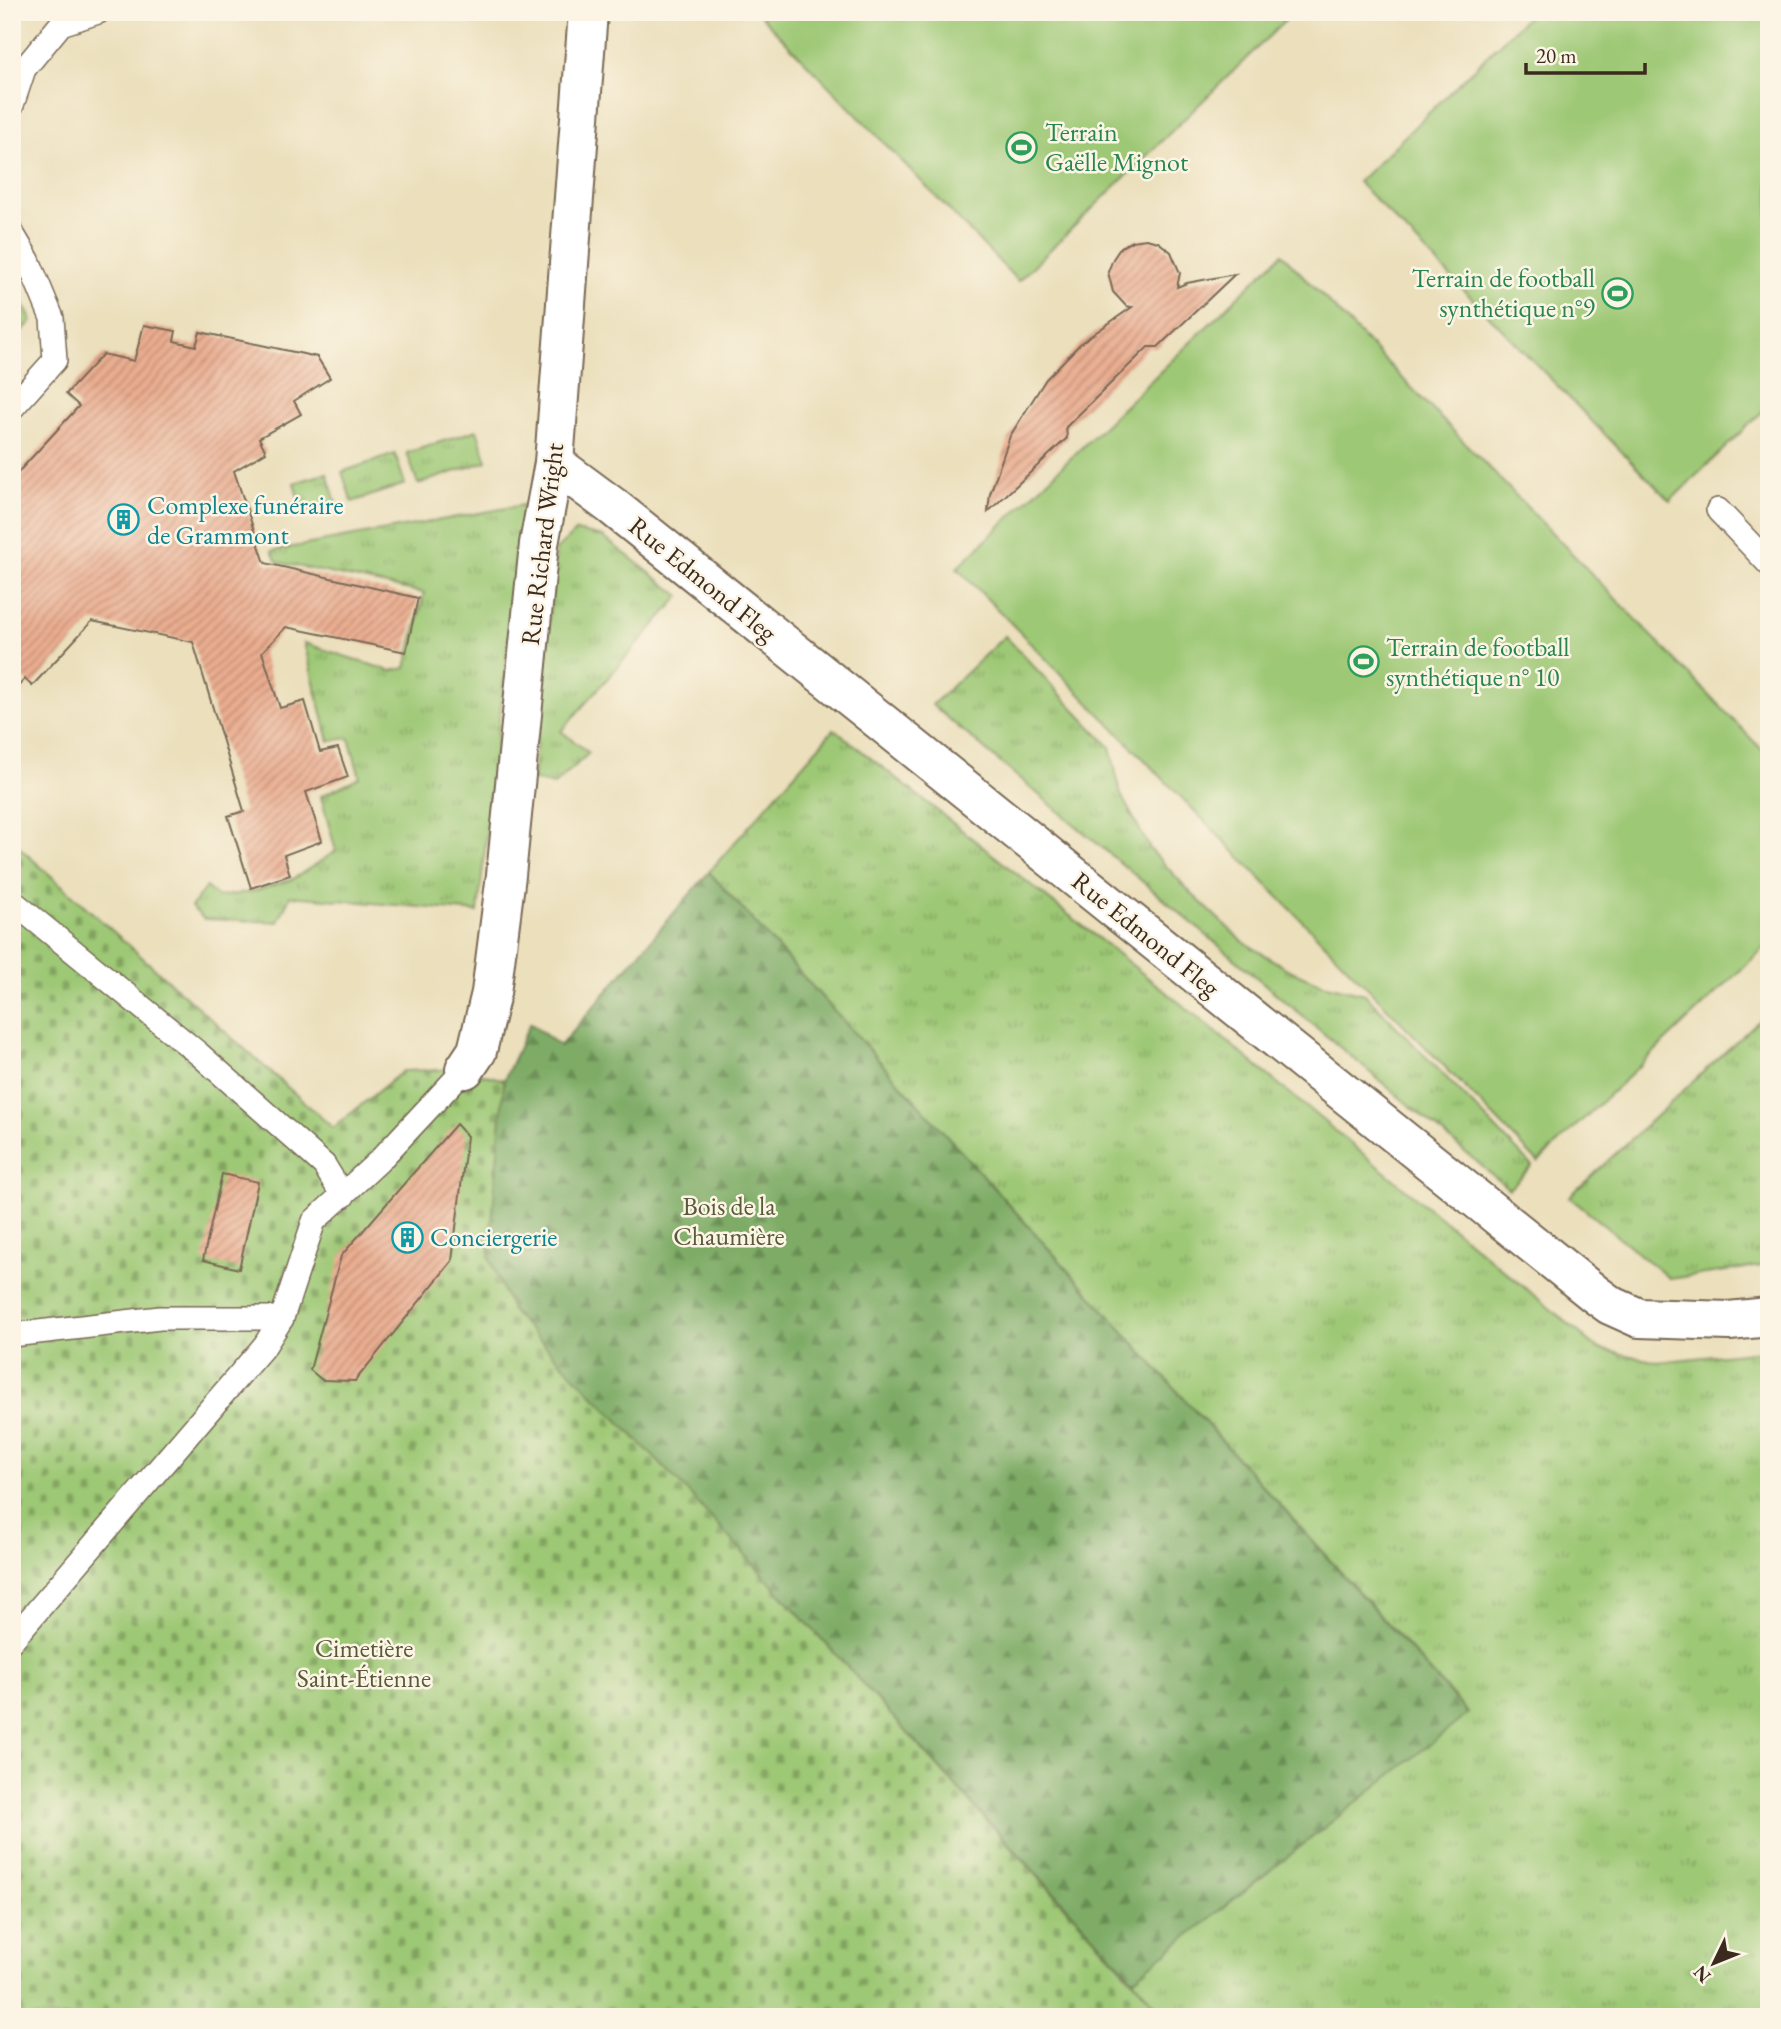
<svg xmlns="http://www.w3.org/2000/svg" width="1781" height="2029" font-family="'EB Garamond',serif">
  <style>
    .grass { fill: url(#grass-tufts); stroke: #6c794a; stroke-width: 2 }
    .forest { fill: url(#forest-firs); stroke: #5c6b42; stroke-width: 2 }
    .cemetery { fill: url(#cemetery-stones); stroke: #6c794a; stroke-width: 2 }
    .park { fill: #9dc875; stroke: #6c794a; stroke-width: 2 }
    .building { fill: url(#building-hatch) }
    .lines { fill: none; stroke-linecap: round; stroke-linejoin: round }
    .service-casing { stroke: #796955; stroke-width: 26 }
    .minor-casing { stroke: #796955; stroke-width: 42 }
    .service { stroke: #fff; stroke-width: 23 }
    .minor { stroke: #fff; stroke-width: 38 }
    .labels { text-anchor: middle; stroke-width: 5; stroke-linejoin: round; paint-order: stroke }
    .leisure-label { font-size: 26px; fill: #27864d; stroke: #fcf5e5; text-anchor: start }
    .culture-label { font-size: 26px; fill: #0d838f; stroke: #fcf5e5; text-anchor: start }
    .street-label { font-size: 26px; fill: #3b2a1e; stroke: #fcf5e5 }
    .park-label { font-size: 26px; fill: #585938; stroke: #fcf5e5 }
  </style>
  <defs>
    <pattern id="grass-tufts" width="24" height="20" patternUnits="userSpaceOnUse" patternTransform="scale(1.75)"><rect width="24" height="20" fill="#9dc875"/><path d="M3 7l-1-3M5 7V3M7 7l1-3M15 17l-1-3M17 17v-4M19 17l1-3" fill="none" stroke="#81a35f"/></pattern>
    <pattern id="forest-firs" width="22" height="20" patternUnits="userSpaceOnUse" patternTransform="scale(1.75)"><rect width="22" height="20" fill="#7eac66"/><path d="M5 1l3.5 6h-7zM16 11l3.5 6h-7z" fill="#688c53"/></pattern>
    <pattern id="cemetery-stones" width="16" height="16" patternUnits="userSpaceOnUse" patternTransform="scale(1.75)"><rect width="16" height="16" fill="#9dc875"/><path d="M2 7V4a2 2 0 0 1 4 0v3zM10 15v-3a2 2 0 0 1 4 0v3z" fill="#81a35f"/></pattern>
    <pattern id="building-hatch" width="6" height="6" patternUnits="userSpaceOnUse" patternTransform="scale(1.75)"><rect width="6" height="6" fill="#eaad90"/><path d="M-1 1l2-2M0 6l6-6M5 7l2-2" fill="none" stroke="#bf8d75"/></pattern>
  </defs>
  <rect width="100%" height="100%" fill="#fcf5e5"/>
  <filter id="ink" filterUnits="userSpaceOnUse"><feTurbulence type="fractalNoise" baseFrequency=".0143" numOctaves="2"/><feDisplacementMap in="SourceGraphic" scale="14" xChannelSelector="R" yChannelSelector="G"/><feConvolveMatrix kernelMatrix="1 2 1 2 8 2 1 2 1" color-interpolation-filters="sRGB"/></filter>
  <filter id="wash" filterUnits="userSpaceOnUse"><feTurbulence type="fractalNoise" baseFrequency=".00686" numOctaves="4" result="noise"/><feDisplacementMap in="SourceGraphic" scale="28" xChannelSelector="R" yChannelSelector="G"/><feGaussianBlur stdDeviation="1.57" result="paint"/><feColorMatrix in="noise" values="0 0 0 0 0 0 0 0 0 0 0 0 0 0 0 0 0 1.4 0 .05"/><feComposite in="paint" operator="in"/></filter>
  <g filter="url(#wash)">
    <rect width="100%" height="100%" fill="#ebdfbc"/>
    <g class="grass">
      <path d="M12 280 32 321 12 341Z"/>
      <path d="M477 430 487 461 418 484 407 453Z"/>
      <path d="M395 454 405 484 352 502 342 472Z"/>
      <path d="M327 473 336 502 302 512 294 483Z"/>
      <path d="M523 505 478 912 290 896 278 922 204 919 191 907 206 887 217 897 251 892 293 879 336 851 321 796 360 777 349 738 329 741 304 643 390 671 406 668 424 593 277 562 272 551Z"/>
      <path d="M576 531 603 537 680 596 561 731 589 753 554 785 533 780 556 550Z"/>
      <path d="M1005 636 1110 747 1121 795 1150 849 1192 894 1242 941 1289 970 1322 984 1365 994 1532 1166 1509 1189 932 705Z"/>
      <path d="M834 729 1195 1015 1599 1349 1658 1362 1769 1350V2017H1166L1133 1979 1468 1713 709 872Z"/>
      <path d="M1769 1011V1265L1670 1279 1569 1197Z"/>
    </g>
    <path class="forest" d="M709 872 1468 1714 1133 1979 682 1486 512 1312 489 1257 504 1080 530 1023 560 1046Z"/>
    <path class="cemetery" d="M12 841 333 1128 403 1071 465 1069 504 1080 489 1257 512 1312 682 1486 1166 2017H12Z"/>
    <g class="park">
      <path d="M757 12H1294L1018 281Z"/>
      <path d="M1532 12H1769V405L1670 501 1358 182Z"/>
      <path d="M1282 254 1769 757V943L1538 1162 957 568Z"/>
    </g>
    <g id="blocks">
      <g class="building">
        <path d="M1146 239 1158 242 1171 252 1180 273 1177 287 1187 283 1235 274 1158 347H1148L1066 427 1067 438 988 512 990 494 1010 436 1046 379 1082 342 1132 307 1126 306 1113 292 1108 272 1113 259 1121 247 1132 241Z"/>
        <path d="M144 325 176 331 174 341 196 346 200 332 317 357 330 378 294 401 301 414 259 438 266 452 234 471 265 563 418 598 406 652 286 627 262 652 280 708 305 701 320 752 338 748 348 777 306 792 322 841 284 855 290 875 251 888 228 816 244 811 193 642 92 621 32 686 25 679 12 693V479L79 406 66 394 103 354 134 361Z"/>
        <path d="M456 1124 467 1136 452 1261 355 1381 322 1380 310 1370 341 1256Z"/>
        <path d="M222 1174 258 1182 239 1269 203 1260Z"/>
      </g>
    </g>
  </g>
  <g filter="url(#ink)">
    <use href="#blocks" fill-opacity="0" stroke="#796955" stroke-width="2"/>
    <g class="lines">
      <defs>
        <g id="service">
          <path d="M12 105 24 69 61 24 98 12"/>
          <path d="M12 233 28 260 52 318 55 360 12 408"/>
          <path d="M1718 510 1769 564"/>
          <path d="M12 901 199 1054 324 1165 343 1196"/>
          <path d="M12 1335 160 1318H282"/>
          <path d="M12 1640 265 1345 282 1318 314 1221 379 1161 465 1069"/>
        </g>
        <g id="minor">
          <path d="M554 463 612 506 1595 1294 1610 1305 1639 1318 1729 1321 1769 1317"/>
          <path d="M465 1069 477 1051 491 993 506 875 539 544 554 463 588 12"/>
        </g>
      </defs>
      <use href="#service" class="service-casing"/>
      <use href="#minor" class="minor-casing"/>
      <use href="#service" class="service"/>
      <use href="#minor" class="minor"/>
    </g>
  </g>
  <defs>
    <symbol id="stadium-ring" viewBox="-11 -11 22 22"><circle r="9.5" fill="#fcf5e5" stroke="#2e9e5b" stroke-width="1.5"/><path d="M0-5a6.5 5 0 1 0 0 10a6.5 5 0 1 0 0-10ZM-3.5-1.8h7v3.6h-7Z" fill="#2e9e5b"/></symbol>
    <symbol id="building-ring" viewBox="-11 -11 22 22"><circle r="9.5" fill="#fcf5e5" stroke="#0f9aa8" stroke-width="1.5"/><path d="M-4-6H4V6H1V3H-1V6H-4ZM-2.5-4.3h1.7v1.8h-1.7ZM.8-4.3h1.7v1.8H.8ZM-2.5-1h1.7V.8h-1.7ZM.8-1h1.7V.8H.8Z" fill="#0f9aa8"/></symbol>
  </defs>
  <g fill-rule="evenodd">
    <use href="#stadium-ring" x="1004" y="130" width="35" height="35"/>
    <use href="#stadium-ring" x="1600" y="276" width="35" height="35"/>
    <use href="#building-ring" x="106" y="502" width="35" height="35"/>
    <use href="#stadium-ring" x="1346" y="644" width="35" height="35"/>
    <use href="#building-ring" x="390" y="1220" width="35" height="35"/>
  </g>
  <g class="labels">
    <g class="leisure-label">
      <text x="1045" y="141">Terrain<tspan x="1045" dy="30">Gaëlle Mignot</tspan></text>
      <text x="1595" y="287" text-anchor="end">Terrain de football<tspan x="1595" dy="30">synthétique n°9</tspan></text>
      <text x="1386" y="656">Terrain de football<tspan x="1386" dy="30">synthétique n° 10</tspan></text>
    </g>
    <g class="culture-label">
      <text x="147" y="514">Complexe funéraire<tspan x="147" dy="30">de Grammont</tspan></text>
      <text x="430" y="1246">Conciergerie</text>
    </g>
    <g class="street-label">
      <text transform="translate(542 544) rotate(-83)" y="9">Rue Richard Wright</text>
      <text transform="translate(703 579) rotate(39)" y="9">Rue Edmond Fleg</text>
      <text transform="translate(1146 934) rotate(39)" y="9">Rue Edmond Fleg</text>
    </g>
    <g class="park-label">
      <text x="729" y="1215">Bois de la<tspan x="729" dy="30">Chaumière</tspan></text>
      <text x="364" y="1657">Cimetière<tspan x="364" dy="30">Saint-Étienne</tspan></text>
    </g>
  </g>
  <rect width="1781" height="2029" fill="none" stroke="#fcf5e5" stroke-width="42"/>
  <g transform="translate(1714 1963) rotate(227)" stroke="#fcf5e5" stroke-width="5" paint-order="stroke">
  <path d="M0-5L12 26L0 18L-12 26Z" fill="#3b2a1e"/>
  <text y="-10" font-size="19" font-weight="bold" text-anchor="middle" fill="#3b2a1e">N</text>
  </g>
  <path d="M1526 63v10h119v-10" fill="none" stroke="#3b2a1e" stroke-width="3.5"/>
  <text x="1536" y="63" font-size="21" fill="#3b2a1e" stroke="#fcf5e5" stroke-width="5" paint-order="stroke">20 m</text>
</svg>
